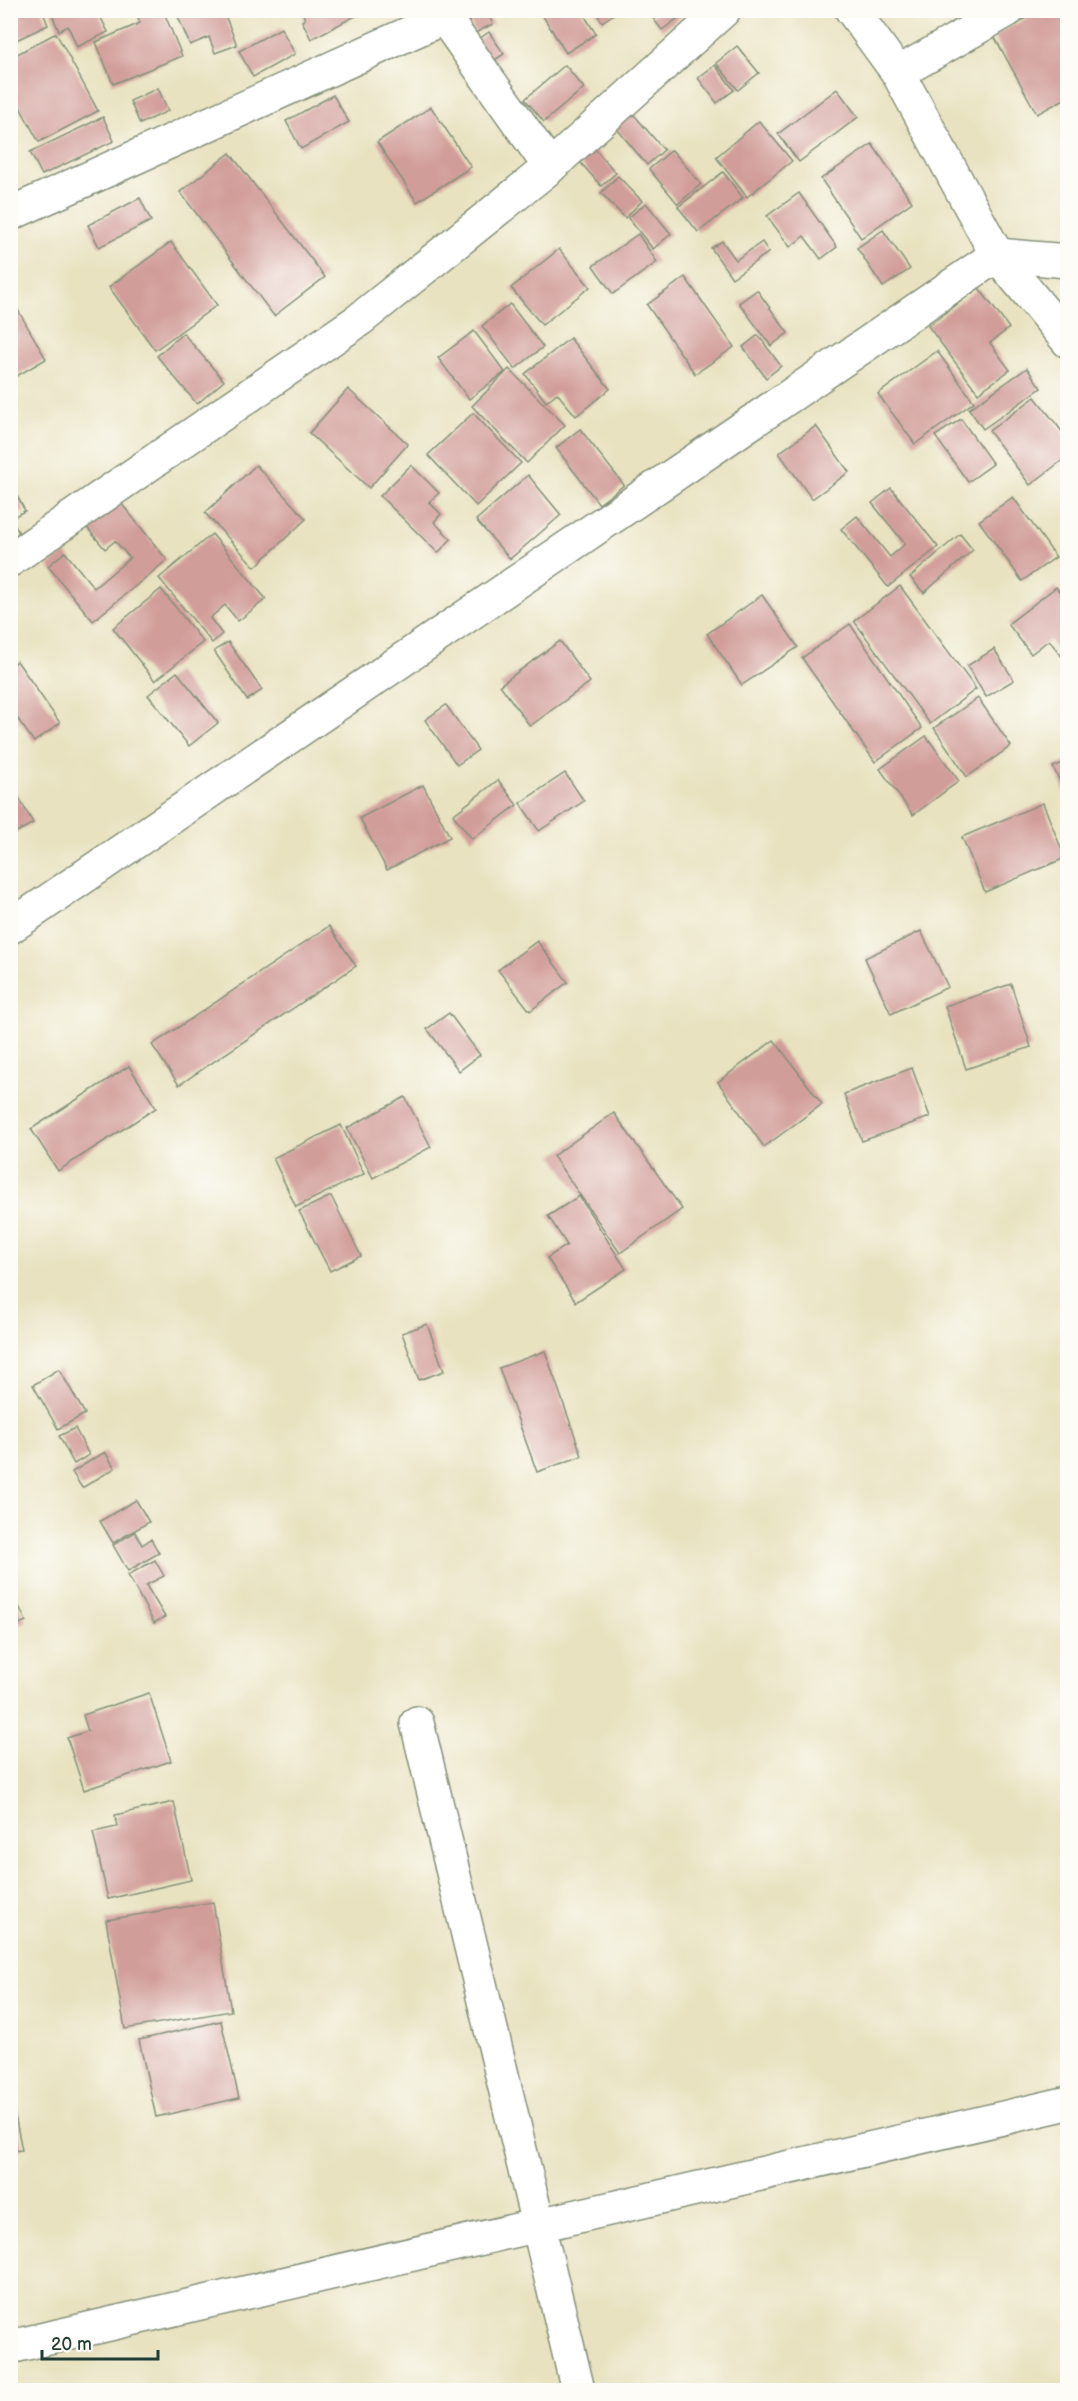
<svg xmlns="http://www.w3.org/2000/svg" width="1078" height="2401" font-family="'Balsamiq Sans',sans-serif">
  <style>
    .building { fill: #d19d99 }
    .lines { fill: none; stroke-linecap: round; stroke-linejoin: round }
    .minor-casing { stroke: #84907a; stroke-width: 36 }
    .minor { stroke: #fff; stroke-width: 33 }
  </style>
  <rect width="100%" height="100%" fill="#fdfcf7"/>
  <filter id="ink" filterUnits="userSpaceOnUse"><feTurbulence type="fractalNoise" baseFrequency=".0167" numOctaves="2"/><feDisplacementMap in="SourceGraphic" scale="12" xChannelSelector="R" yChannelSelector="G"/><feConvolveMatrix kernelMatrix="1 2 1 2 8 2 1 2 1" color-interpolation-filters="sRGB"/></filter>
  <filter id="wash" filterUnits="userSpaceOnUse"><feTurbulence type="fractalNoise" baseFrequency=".008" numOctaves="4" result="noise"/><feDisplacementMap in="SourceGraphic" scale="24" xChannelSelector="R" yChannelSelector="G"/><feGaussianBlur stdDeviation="1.35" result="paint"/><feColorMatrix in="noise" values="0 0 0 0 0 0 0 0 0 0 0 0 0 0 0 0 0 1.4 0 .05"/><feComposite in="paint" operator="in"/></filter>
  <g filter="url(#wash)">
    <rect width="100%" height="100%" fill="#e8e2c0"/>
    <g id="blocks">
      <g class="building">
        <path d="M10 10H42L48 25 10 43Z"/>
        <path d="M53 10H97L108 32 77 47 68 26 59 31 51 12Z"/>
        <path d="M135 10H163L182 56 113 84 96 42 140 23Z"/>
        <path d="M180 10H223L237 45 215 53 209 37 190 45 176 12Z"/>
        <path d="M301 10H367L311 39 302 21 305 19Z"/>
        <path d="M468 10H486L493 24 475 33 465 12Z"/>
        <path d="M539 10H581L596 34 566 53Z"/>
        <path d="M595 10H620L602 22Z"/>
        <path d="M660 10H689L662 30 651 16Z"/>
        <path d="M1041 10H1060L1068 25V97L1037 114 994 36Z"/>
        <path d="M281 28 295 54 253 77 239 51Z"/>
        <path d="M489 32 504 54 487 65 473 43Z"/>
        <path d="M56 33 98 111 39 142 10 89V58Z"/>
        <path d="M737 46 759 73 738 90 716 63Z"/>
        <path d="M565 65 584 88 544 122 525 99Z"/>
        <path d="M715 65 734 90 717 103 698 78Z"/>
        <path d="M158 88 168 111 140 124 130 101Z"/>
        <path d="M837 89 858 117 799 162 778 134Z"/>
        <path d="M333 95 349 122 301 149 286 121Z"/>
        <path d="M431 107 471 167 417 202 377 142Z"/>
        <path d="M629 109 664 150 647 165 612 123Z"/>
        <path d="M103 117 114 141 42 175 30 152Z"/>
        <path d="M759 121 792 161 747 197 716 157Z"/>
        <path d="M588 141 616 173 601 186 573 154Z"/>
        <path d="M872 144 912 202 861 238 821 179Z"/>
        <path d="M672 150 701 184 678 204 649 169Z"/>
        <path d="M230 153 325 277 274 316 180 192Z"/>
        <path d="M723 172 743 198 698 232 678 207Z"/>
        <path d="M618 176 642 201 625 218 601 193Z"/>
        <path d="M799 193 837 247 821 259 804 236 790 247 767 216Z"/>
        <path d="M140 198 151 221 99 247 88 225Z"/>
        <path d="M646 203 671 234 653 249 628 218Z"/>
        <path d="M883 230 910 269 883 287 857 248Z"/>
        <path d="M638 234 657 262 613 294 593 266Z"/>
        <path d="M722 241 736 260 762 242 769 252 732 278 711 248Z"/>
        <path d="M171 242 217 305 155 350 109 287Z"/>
        <path d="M559 249 590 287 542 325 511 288Z"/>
        <path d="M685 277 734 347 695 374 647 305Z"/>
        <path d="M979 288 1009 328 990 343 1010 370 978 393 928 326Z"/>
        <path d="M757 290 788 333 771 346 739 303Z"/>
        <path d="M10 296 46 359 10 380Z"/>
        <path d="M510 304 543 347 515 369 482 326Z"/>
        <path d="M474 331 505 372 469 399 438 358Z"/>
        <path d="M183 333 224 381 197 404 157 356Z"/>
        <path d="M758 335 781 366 766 378 743 347Z"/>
        <path d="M570 338 610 389 576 416 557 393 546 402 525 374Z"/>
        <path d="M937 351 974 402 915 444 878 394Z"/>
        <path d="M1027 368 1041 388 983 429 969 409Z"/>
        <path d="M509 369 565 425 527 463 472 406Z"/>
        <path d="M348 389 408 444 369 488 309 433Z"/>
        <path d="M1035 397 1068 439V456L1030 485 989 431Z"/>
        <path d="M473 413 521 463 476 506 428 455Z"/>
        <path d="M961 419 993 464 968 482 935 436Z"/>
        <path d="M816 426 849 472 812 499 779 453Z"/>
        <path d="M580 429 624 485 599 504 556 448Z"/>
        <path d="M256 465 306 519 255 567 205 513Z"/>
        <path d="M411 465 439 493 429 502 441 514 434 522 451 539 438 553 380 496Z"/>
        <path d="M528 475 561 515 510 559 476 520Z"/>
        <path d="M13 488 25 511 11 518 19 533 10 538V489Z"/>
        <path d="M891 488 938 547 888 587 841 529 857 516 890 557 905 544 872 503Z"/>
        <path d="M1013 497 1056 557 1022 581 979 521Z"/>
        <path d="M117 498 167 560 93 621 48 566 65 552 94 588 130 558 115 541 105 549 84 524Z"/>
        <path d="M212 534 266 599 238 621 225 605 210 618 222 634 212 643 159 578Z"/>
        <path d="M960 534 973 550 924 593 910 577Z"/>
        <path d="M900 586 976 689 930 724 854 621Z"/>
        <path d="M1056 587 1068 603V664L1049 640 1031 654 1008 624Z"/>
        <path d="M161 589 203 642 155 681 113 628Z"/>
        <path d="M762 595 798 647 742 685 707 634Z"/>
        <path d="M850 624 922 728 875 762 802 658Z"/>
        <path d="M560 641 590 682 530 726 500 685Z"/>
        <path d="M228 642 262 690 247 700 214 651Z"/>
        <path d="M994 649 1014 680 986 697 967 666Z"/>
        <path d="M17 661 60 723 34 742 10 708V666Z"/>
        <path d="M177 672 218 723 189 746 148 695Z"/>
        <path d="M978 698 1011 746 967 777 934 728Z"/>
        <path d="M446 705 478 750 457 765 425 720Z"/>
        <path d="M926 736 959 781 913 815 880 769Z"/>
        <path d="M1068 761V798L1053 767Z"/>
        <path d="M565 773 584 801 539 831 520 803Z"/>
        <path d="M498 780 517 805 472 839 453 815Z"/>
        <path d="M10 782 33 823 10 836Z"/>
        <path d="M423 785 450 837 387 870 360 818Z"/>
        <path d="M1043 803 1065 858 985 892 962 837Z"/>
        <path d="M329 926 356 966 179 1085 152 1045Z"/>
        <path d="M921 931 948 987 891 1014 865 958Z"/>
        <path d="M537 941 568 982 530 1011 498 970Z"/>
        <path d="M1011 984 1031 1047 966 1069 945 1006Z"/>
        <path d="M449 1013 480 1055 459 1071 427 1029Z"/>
        <path d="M774 1040 822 1104 764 1147 718 1082Z"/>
        <path d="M129 1066 156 1108 58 1171 31 1129Z"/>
        <path d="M912 1068 930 1117 862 1141 844 1094Z"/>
        <path d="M405 1097 431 1147 373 1178 347 1128Z"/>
        <path d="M614 1113 682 1209 620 1253 553 1156Z"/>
        <path d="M341 1125 364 1174 296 1207 273 1158Z"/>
        <path d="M331 1196 361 1256 330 1271 299 1211Z"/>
        <path d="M579 1196 626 1269 576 1302 547 1258 567 1245 548 1216Z"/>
        <path d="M427 1324 444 1371 419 1380 402 1333Z"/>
        <path d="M545 1351 582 1456 537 1472 499 1368Z"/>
        <path d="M59 1369 85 1414 58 1429 33 1385Z"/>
        <path d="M75 1428 89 1455 74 1464 59 1436Z"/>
        <path d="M105 1452 115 1468 82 1488 72 1472Z"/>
        <path d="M136 1500 149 1522 113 1543 100 1521Z"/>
        <path d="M135 1532 142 1545 151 1539 159 1553 128 1571 113 1545Z"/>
        <path d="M155 1560 164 1576 146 1585 165 1617 154 1623 128 1575Z"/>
        <path d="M10 1587 26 1621 10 1628Z"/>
        <path d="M149 1693 171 1761 84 1790 67 1738 88 1731 83 1715Z"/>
        <path d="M174 1802 191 1880 108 1899 93 1832 117 1827 115 1815Z"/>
        <path d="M213 1902 231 2011 125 2029 106 1920Z"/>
        <path d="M221 2021 239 2098 156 2117 139 2040Z"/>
        <path d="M10 2091 22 2150 10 2151Z"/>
      </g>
    </g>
  </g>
  <g filter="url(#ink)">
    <use href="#blocks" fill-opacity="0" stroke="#84907a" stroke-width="1.5"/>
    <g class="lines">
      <defs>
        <g id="minor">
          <path d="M439 10 550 167"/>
          <path d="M852 10 898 73 997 255 1068 341"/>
          <path d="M898 73 1008 10"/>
          <path d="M10 214 443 18"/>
          <path d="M10 560 359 320 550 167 724 10"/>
          <path d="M10 927 997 255 1068 261"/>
          <path d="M417 1723 578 2390"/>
          <path d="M10 2347 1068 2103"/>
        </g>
      </defs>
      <use href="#minor" class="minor-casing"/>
      <use href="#minor" class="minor"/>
    </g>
  </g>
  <rect width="1078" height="2401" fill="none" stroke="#fdfcf7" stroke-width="36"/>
  <path d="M42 2350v9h116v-9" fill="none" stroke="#1f3d34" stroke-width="3"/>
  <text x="51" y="2350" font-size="18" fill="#1f3d34" stroke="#fdfcf7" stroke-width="4.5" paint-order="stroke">20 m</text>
</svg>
